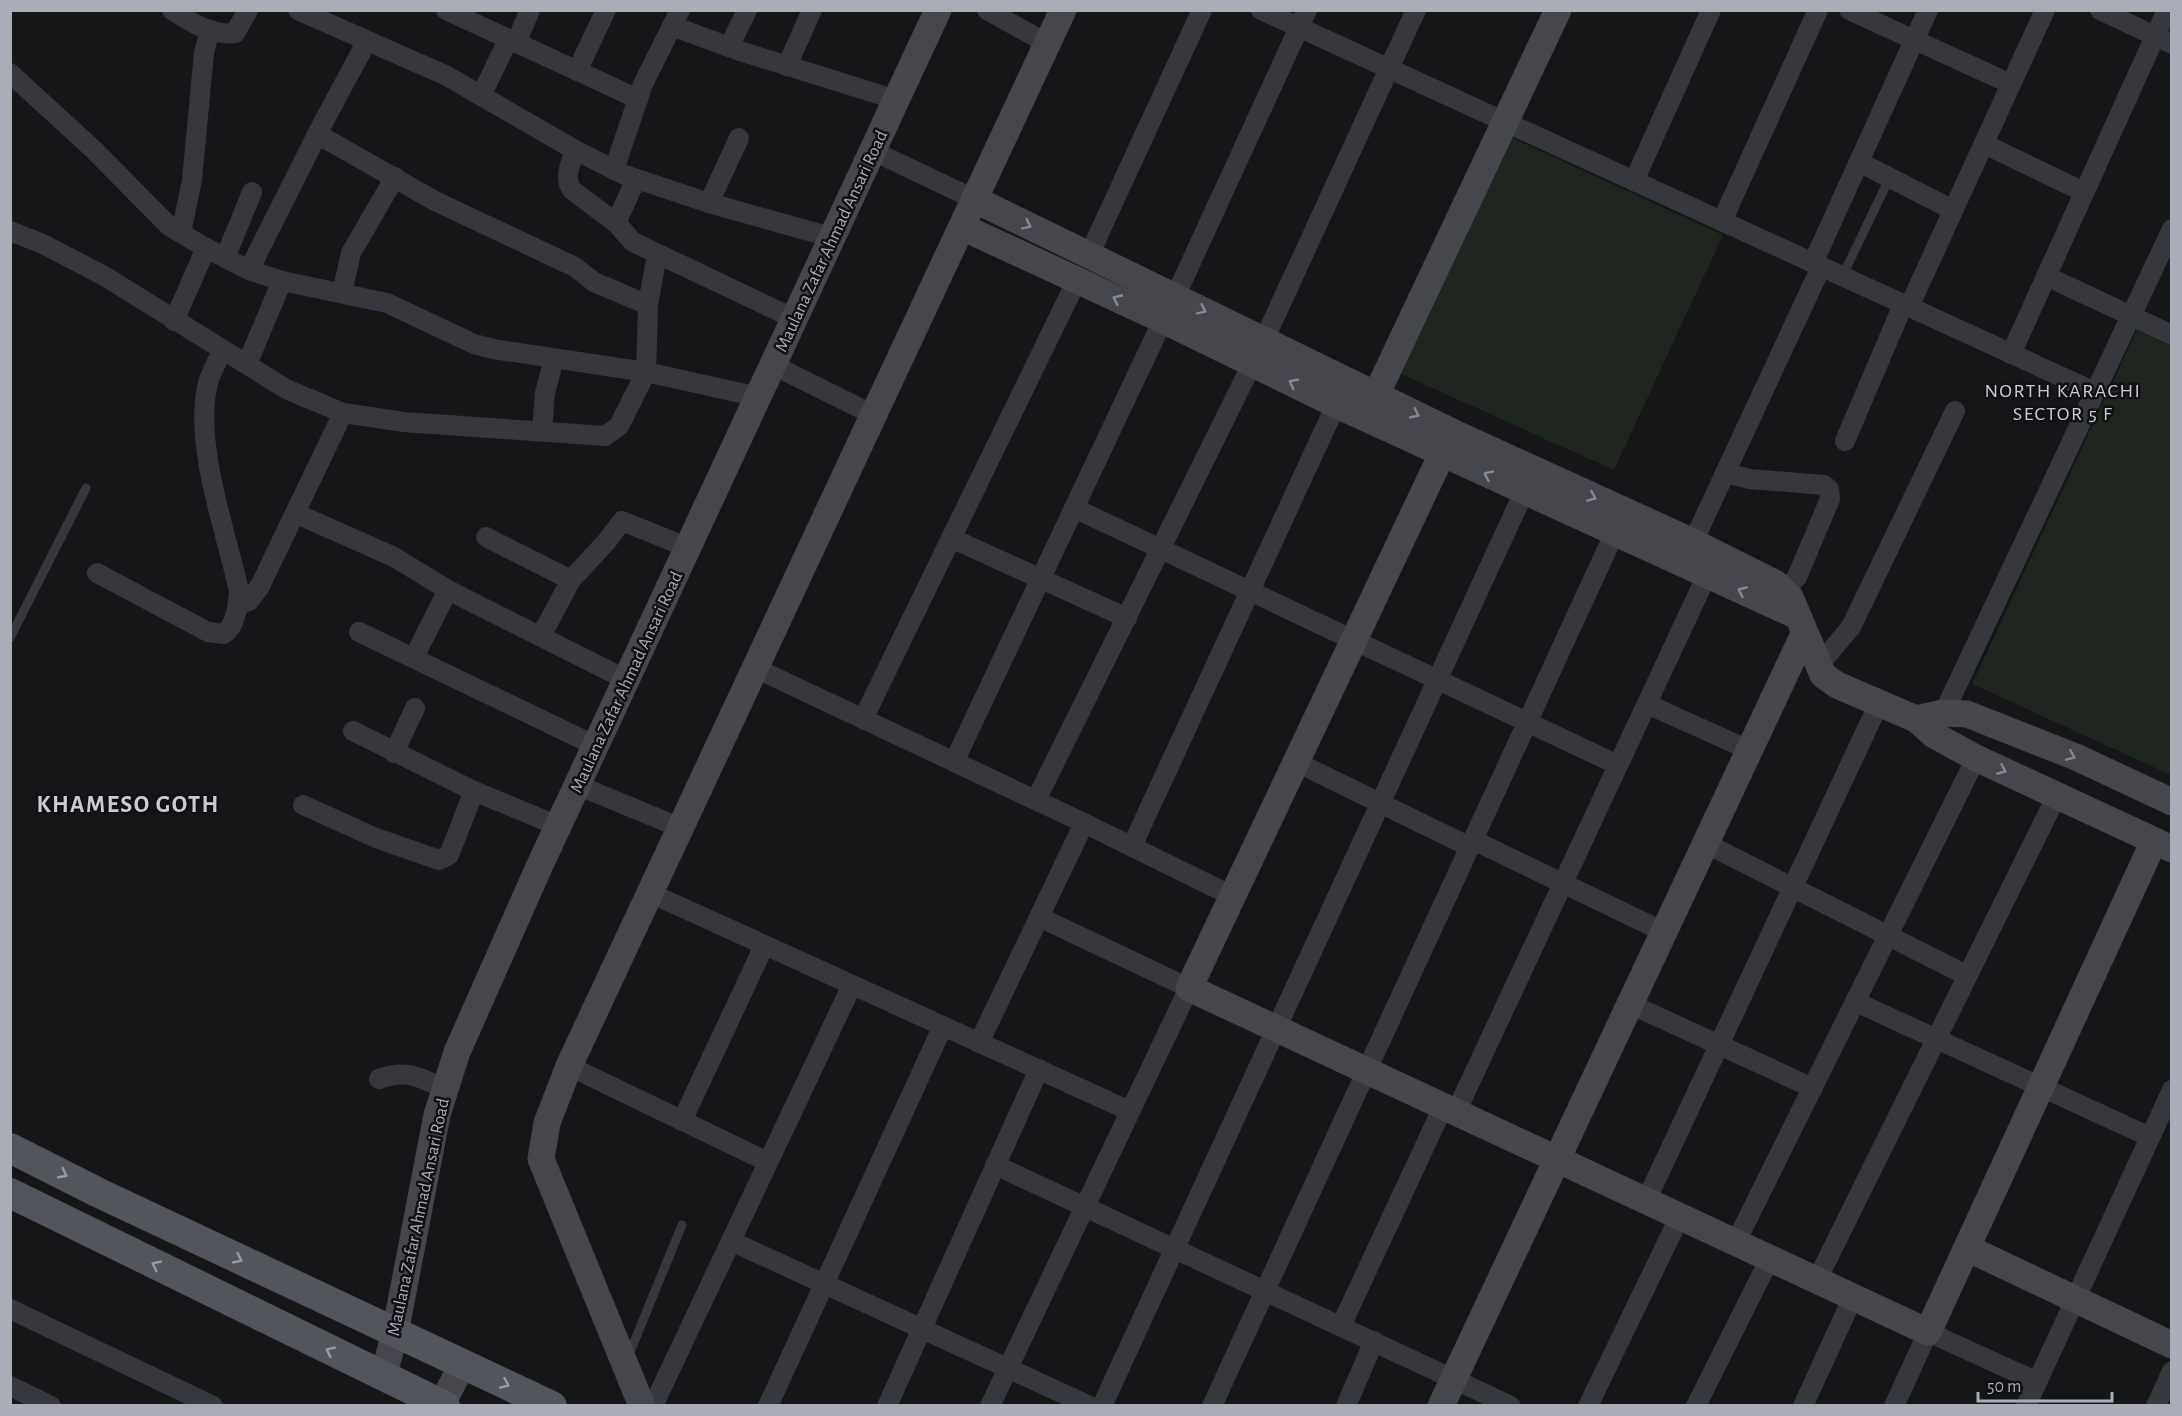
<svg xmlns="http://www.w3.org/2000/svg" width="2182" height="1416" font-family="'Alegreya Sans',sans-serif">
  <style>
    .green { fill: #1e261f }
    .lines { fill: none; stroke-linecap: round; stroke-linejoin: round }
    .lane { stroke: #37383d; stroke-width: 9 }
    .street { stroke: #37383d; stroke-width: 20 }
    .secondary { stroke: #45474d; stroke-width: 27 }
    .primary { stroke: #53555c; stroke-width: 30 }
    .oneway { stroke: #858993 }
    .oneway2 { stroke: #979ba6 }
    .labels { text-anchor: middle; stroke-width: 5; stroke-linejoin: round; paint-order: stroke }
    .street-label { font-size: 18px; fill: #a8adb8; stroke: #111113 }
    .neighbourhood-label { font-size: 20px; letter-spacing: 1.5px; fill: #c9ccd4; stroke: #111113 }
    .district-label { font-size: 24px; font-weight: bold; letter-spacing: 1.5px; fill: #c9ccd4; stroke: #111113 }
  </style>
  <rect width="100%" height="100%" fill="#161618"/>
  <g class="green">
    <path d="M1512 138 1723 235 1614 470 1401 374Z"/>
    <path d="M2137 330 2171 346V775L1972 684Z"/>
  </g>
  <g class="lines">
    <g class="lane">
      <path d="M1842 277 1890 177"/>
      <path d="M10 638 86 488"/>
      <path d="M628 1357 682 1225"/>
    </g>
    <g class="street">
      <path d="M172 10C190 22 213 36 235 33L248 10"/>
      <path d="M298 10 447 76 575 150 625 175 709 203 834 238"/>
      <path d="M446 10 638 99"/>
      <path d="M987 10 1048 44"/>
      <path d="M1261 10 2095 392"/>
      <path d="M1849 10 2011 84"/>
      <path d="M2100 10 2172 44"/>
      <path d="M672 26 740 51 897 100"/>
      <path d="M516 43 530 10"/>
      <path d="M729 47 747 10"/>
      <path d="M787 66 812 10"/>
      <path d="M577 71 606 10"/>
      <path d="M10 73 94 150 169 226 206 248 249 270 282 281 387 303 474 344 493 349 646 372 759 397"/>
      <path d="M481 96 508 40"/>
      <path d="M317 134 435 201 575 267 594 282 648 305"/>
      <path d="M1984 144 2084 192"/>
      <path d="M575 150C571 164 563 177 572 190L616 223 633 242 795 319"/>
      <path d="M873 151 974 199"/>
      <path d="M1859 162 1953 210"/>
      <path d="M614 170 643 84 680 10"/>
      <path d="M1634 181 1711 10"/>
      <path d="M709 203 739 138"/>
      <path d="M1722 221 1818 10"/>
      <path d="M616 223 636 179"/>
      <path d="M10 231 43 244 106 277 286 389 343 413 404 422 605 436 619 426 646 372 648 305 657 254"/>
      <path d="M181 233 192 180 204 53 210 30"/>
      <path d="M1089 255 1202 10"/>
      <path d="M225 258 252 192"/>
      <path d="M1813 263 1928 10"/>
      <path d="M249 270 325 119 367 41"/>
      <path d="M2046 276 2172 335"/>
      <path d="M342 293 351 253 395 177"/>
      <path d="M1175 297 1307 10"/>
      <path d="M1909 307 2045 10"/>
      <path d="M174 321 206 248"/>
      <path d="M1264 340 1416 10"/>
      <path d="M2011 354 2167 10"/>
      <path d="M247 364 282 281"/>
      <path d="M773 365 874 415"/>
      <path d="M542 431 545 393 554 359"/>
      <path d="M1845 441 1903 305"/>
      <path d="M1725 473 1750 479 1824 485 1829 489 1830 499 1797 577 1784 592"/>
      <path d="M1074 508 1618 765"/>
      <path d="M295 513 394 557 448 590 627 680"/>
      <path d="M486 537 571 580"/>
      <path d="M951 538 1127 618"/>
      <path d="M1693 542 1821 267"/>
      <path d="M97 573 208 632 224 634C236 626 238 605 239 591 226 531 193 443 208 383 211 372 217 361 223 350"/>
      <path d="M238 605 249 601 260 586 343 413"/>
      <path d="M359 632 596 746"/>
      <path d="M541 636 571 580 607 541 622 521 689 548"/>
      <path d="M414 657 448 590"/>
      <path d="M1818 666 1851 627 1955 411"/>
      <path d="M755 668 1084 823 1232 896"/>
      <path d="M1647 704 1749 750"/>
      <path d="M863 719 1077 280"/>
      <path d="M1939 723 2172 229"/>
      <path d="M353 731 474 791 558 826"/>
      <path d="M394 753 415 708"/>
      <path d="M954 762 1163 320"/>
      <path d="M1296 762 1470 847"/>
      <path d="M577 785 681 828"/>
      <path d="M1036 800 1253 362"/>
      <path d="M303 805 376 838 439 860 449 855 474 791"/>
      <path d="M1473 840 1662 931"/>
      <path d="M1705 843 1966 975"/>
      <path d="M1132 846 1341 394"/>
      <path d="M650 893 1130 1111"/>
      <path d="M1856 1002 2150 1137"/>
      <path d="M1630 1004 1813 1088"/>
      <path d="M979 1043 1084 823"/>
      <path d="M569 1066 768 1162"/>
      <path d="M379 1079C407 1069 419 1077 445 1089"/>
      <path d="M1456 1112 1707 575"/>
      <path d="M682 1121 764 946"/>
      <path d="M995 1165 1511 1406"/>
      <path d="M1646 1201 1879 703"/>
      <path d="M731 1241 1090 1406"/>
      <path d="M1736 1242 1976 758"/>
      <path d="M1817 1280 2057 795"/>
      <path d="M10 1309 213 1406"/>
      <path d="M1341 1326 1444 1105"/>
      <path d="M10 1386 51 1406"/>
      <path d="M653 1406 852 985"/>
      <path d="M768 1406 943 1026"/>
      <path d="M887 1406 1039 1069"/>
      <path d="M990 1406 1189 988 1039 917"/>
      <path d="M1102 1406 1524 492"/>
      <path d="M1212 1406 1615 532"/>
      <path d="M1346 1406 1374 1341"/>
      <path d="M1588 1406 1680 1216"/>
      <path d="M1696 1406 1770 1258"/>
      <path d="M1803 1406 1853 1297"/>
      <path d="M1894 1406 1928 1332 2037 1382"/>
      <path d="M2026 1406 2172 1090"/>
      <path d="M2156 1406 2172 1371"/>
    </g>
    <g class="secondary">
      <path d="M974 199 1452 432 1693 542 1775 583 1790 597 1823 675 1837 685 1916 719 1934 735 1976 758 2172 849"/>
      <path d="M962 227 1163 320 1337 405 1795 615"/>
      <path d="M1376 395 1558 10"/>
      <path d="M1442 454 1189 988 1928 1332 2154 841"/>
      <path d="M1916 719 1943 713 1967 714 2076 757 2172 802"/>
      <path d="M1967 1248 2172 1345"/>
      <path d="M383 1377 395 1333 437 1115 457 1052 539 867 938 10"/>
      <path d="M441 1406 462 1365"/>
      <path d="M642 1406 541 1159 547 1123 569 1066 1063 10"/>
      <path d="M1441 1406 1804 634"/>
    </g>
    <g class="primary">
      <path d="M10 1148 99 1193 552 1406"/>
      <path d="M10 1193 445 1406"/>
    </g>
  </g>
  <defs><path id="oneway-chevron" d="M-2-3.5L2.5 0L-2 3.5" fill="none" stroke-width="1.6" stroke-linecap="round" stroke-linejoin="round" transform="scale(1.5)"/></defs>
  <g class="oneway">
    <use href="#oneway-chevron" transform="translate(1027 225) rotate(26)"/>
    <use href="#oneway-chevron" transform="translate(1117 299) rotate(-155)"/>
    <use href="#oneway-chevron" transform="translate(1202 310) rotate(26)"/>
    <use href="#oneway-chevron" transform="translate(1293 383) rotate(-153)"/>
    <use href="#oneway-chevron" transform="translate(1415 414) rotate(26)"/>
    <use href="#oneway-chevron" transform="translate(1488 475) rotate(-155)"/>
    <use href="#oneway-chevron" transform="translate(1592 497) rotate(24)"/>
    <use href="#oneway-chevron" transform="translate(1742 591) rotate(-156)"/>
    <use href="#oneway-chevron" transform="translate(2071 756) rotate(23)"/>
    <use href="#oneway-chevron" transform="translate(2002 770) rotate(24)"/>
  </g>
  <g class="oneway2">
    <use href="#oneway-chevron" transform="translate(63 1174) rotate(27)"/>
    <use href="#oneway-chevron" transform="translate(238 1259) rotate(25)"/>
    <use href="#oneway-chevron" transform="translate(156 1265) rotate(-154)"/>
    <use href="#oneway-chevron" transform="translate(330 1351) rotate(-154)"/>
    <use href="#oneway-chevron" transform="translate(505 1384) rotate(24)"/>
  </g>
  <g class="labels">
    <g class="street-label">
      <text transform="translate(831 241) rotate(-65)" y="6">Maulana Zafar Ahmad Ansari Road</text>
      <text transform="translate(626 682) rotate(-65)" y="6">Maulana Zafar Ahmad Ansari Road</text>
      <text transform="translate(418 1217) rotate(-78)" y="6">Maulana Zafar Ahmad Ansari Road</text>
    </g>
    <g class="neighbourhood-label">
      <text x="2063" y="397">NORTH KARACHI<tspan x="2063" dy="23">SECTOR 5 F</tspan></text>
    </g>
    <g class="district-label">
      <text x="128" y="812">KHAMESO GOTH</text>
    </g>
  </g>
  <rect width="2182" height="1416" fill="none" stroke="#a8adb8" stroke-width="24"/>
  <path d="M1978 1392v9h134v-9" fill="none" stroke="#a8adb8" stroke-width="3"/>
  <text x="1987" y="1392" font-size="18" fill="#a8adb8" stroke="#111113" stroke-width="4.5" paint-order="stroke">50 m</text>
</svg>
